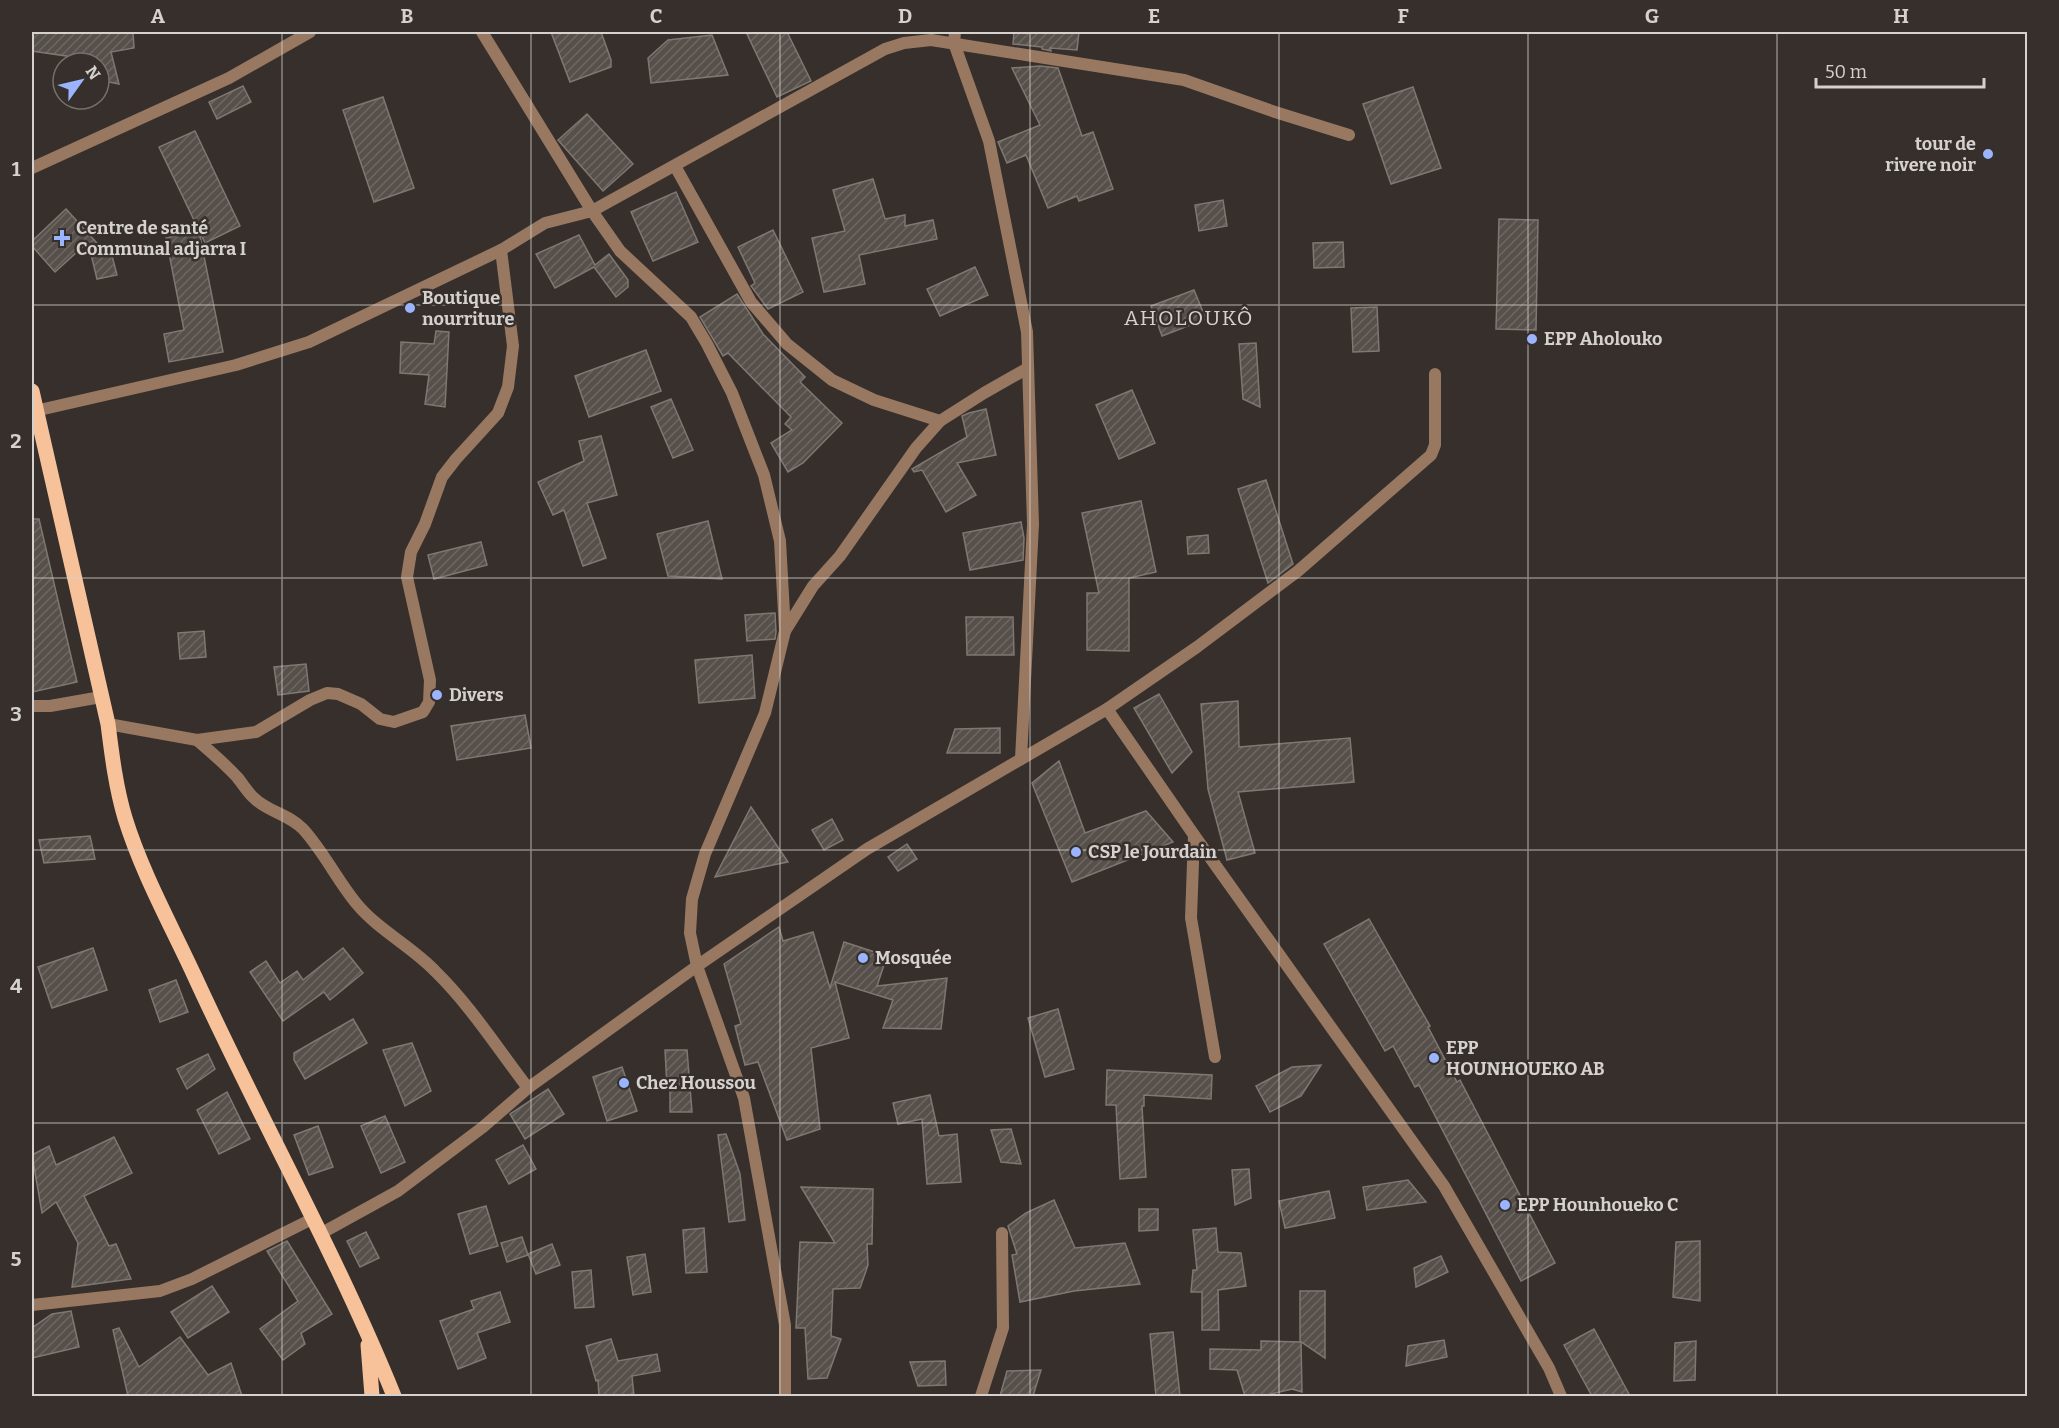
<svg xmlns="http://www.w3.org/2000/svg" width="2059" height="1428" font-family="Bitter,serif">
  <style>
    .building { fill: url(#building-hatch); stroke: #7f7872; stroke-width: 1.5 }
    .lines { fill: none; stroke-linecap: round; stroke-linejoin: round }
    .minor { stroke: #987860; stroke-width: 12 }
    .primary { stroke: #f7c299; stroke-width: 15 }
    .grid { fill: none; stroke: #d5d1ce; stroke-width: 1.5; stroke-opacity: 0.55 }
    .poi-dot { fill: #9ab5fd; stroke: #362f2b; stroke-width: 2 }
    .labels { text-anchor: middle; stroke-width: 5; stroke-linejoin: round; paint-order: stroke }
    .poi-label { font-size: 18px; font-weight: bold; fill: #d5d1ce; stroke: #362f2b; text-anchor: start }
    .quarter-label { font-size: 21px; letter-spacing: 1.5px; fill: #d5d1ce; stroke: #362f2b }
    .neatline { fill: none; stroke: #d5d1ce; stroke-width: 2 }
    .grid-label { font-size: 20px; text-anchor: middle; font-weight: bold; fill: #d5d1ce }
  </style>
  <defs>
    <pattern id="building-hatch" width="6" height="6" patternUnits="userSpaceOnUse" patternTransform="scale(1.5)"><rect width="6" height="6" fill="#564f4a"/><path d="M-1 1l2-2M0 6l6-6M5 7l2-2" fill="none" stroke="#6d6763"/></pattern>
  </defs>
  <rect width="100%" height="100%" fill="#362f2b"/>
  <g class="building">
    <path d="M32 32H133L134 48 111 52 119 84 99 80V63H94V60L32 51Z"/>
    <path d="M551 32H601L611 60V67L570 82Z"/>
    <path d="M746 32H787L811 81 777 97Z"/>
    <path d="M1014 32H1079L1077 50 1050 48 1051 51 1042 49V47L1013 44Z"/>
    <path d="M712 35 728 75 651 83 648 58 668 40Z"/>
    <path d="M1040 66 1058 68 1082 136 1093 132 1113 189 1079 201 1077 196 1048 208 1026 155 1007 163 998 142 1040 125 1012 68Z"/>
    <path d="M243 86 251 102 217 119 209 102Z"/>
    <path d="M1413 87 1441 168 1391 184 1363 104Z"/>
    <path d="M383 97 414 188 374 202 343 110Z"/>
    <path d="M587 114 633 164 603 191 558 140Z"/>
    <path d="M195 131 240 226 205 243 159 147Z"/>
    <path d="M873 179 885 219 905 215V226L933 220 937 239 859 255 865 284 824 292 812 238 845 231 833 190Z"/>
    <path d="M676 192 698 242 653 261 631 212Z"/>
    <path d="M1223 200 1227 226 1199 231 1195 205Z"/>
    <path d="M66 209 106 253 111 252 117 275 97 279 88 242 55 272 32 246V241Z"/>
    <path d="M1499 219 1538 220 1536 330 1496 329Z"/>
    <path d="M773 230 803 292 768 309 751 286 755 283 738 247Z"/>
    <path d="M199 231 223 352 169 362 164 334 184 330 166 238Z"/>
    <path d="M579 235 595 265 609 254 628 280V287L616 297 594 267 555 288 536 254Z"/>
    <path d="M1343 242 1344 267 1314 268 1313 243Z"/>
    <path d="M975 267 988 295 940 316 927 289Z"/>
    <path d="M1194 290 1206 319 1162 336 1151 306Z"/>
    <path d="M737 294 763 334 805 377 800 382 842 423 803 463 788 472 771 443 792 430 785 424 791 417 728 353 723 356 700 317Z"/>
    <path d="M1377 307 1379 351 1353 352 1351 308Z"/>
    <path d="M436 331 449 332 445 407 425 404 429 375 400 373 401 342 434 344Z"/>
    <path d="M1256 343 1260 407 1243 399 1239 344Z"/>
    <path d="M646 350 661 391 589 417 575 376Z"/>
    <path d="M1132 390 1155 443 1119 459 1096 405Z"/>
    <path d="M671 399 693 450 673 458 651 407Z"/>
    <path d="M986 409 996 455 957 463 976 495 946 512 922 470 914 472 912 469 967 437 962 416 969 413Z"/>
    <path d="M601 436 617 495 587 503 606 558 583 566 564 510 553 515 538 482 584 461 579 441Z"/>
    <path d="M1266 480 1293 564 1268 583 1238 489Z"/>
    <path d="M1141 501 1156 572 1129 578V651L1087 650V593H1099L1082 513Z"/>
    <path d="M32 519H39L77 682 32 692Z"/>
    <path d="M708 521 722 579 668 576 657 534Z"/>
    <path d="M1021 522 1024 538 1023 560 970 570 963 533Z"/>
    <path d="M1208 535 1209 553 1188 554 1187 537Z"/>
    <path d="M481 542 487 565 434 579 428 555Z"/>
    <path d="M775 613 776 632 775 639 747 641 745 615Z"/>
    <path d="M966 617H1013L1014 655H967Z"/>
    <path d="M204 631 206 657 180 659 178 633Z"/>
    <path d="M752 655 755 698 699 703 695 660Z"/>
    <path d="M306 664 309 691 278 695 274 667Z"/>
    <path d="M1159 694 1192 752 1172 773 1134 708Z"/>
    <path d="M1238 701 1239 747 1350 738 1354 782 1238 792 1255 853 1227 860 1208 789 1201 704Z"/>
    <path d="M525 715 531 748 457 760 451 726Z"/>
    <path d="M1000 728V753H947L955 729Z"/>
    <path d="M1059 761 1085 833 1146 811 1173 842 1072 882 1032 783Z"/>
    <path d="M751 807 788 862 715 877Z"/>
    <path d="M832 819 843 840 824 850 812 830Z"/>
    <path d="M90 836 95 859 44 863 39 840Z"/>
    <path d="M907 844 917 859 898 871 888 857Z"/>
    <path d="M1369 919 1430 1026 1428 1027 1457 1082 1460 1080 1555 1263 1521 1281 1419 1085 1415 1087 1393 1046 1385 1051 1324 944Z"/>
    <path d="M779 927 783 941 813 932 830 988 844 942 887 956 877 986 947 978 941 1029 883 1028 893 1000 835 982 849 1038 811 1048 820 1129 787 1140 758 1062 745 1065 735 1026 741 1024 724 964Z"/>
    <path d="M93 948 107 990 52 1008 38 967Z"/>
    <path d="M343 948 363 973 330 1000 324 992 283 1021 250 972 266 961 280 983 297 971 303 980Z"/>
    <path d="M176 980 188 1012 160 1022 149 990Z"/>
    <path d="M1058 1009 1074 1069 1045 1077 1028 1018Z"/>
    <path d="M353 1019 367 1043 305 1079 294 1060V1053Z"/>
    <path d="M412 1043 431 1091 405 1106 383 1050Z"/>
    <path d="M665 1050H687L692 1112H670V1087H667Z"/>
    <path d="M208 1054 215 1069 187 1089 177 1069Z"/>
    <path d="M1321 1065 1301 1096 1270 1112 1256 1086 1292 1067Z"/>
    <path d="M622 1067 637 1111 607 1121 593 1077Z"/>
    <path d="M1107 1070 1212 1075 1211 1099 1144 1095V1106H1142L1146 1177 1120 1179 1116 1105H1106Z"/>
    <path d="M548 1089 564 1114 525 1139 510 1114Z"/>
    <path d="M227 1092 250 1139 219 1154 197 1110Z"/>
    <path d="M930 1095 939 1136 957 1134 961 1182 927 1184 922 1119 898 1124 893 1103Z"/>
    <path d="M385 1116 405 1162 381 1173 361 1126Z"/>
    <path d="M318 1126 333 1167 309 1175 294 1135Z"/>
    <path d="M1011 1129 1021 1164 1001 1162 991 1130Z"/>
    <path d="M726 1134 740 1174 745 1220 729 1222 718 1135Z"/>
    <path d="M114 1137 132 1173 84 1196 109 1246 116 1244 131 1279 72 1287 78 1243 56 1202 42 1213 32 1155 49 1146 56 1165Z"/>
    <path d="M523 1145 536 1169 509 1184 496 1160Z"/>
    <path d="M1249 1169 1251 1198 1235 1205 1232 1170Z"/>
    <path d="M1408 1180 1426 1202 1367 1210 1363 1187Z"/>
    <path d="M801 1187 873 1189 872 1244H867L868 1265 860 1288 833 1289 831 1336 841 1339 827 1378 808 1379 805 1328H796L800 1242 835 1243Z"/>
    <path d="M1329 1191 1335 1218 1285 1228 1279 1201Z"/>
    <path d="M1054 1200 1075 1248 1125 1243 1140 1284 1074 1291 1020 1302 1012 1255 1017 1254 1008 1226 1026 1213Z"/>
    <path d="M486 1206 498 1246 470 1254 458 1214Z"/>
    <path d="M1139 1209H1158V1230L1139 1231Z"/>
    <path d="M704 1228 707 1272 686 1273 683 1230Z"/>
    <path d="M1216 1228 1218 1252 1241 1253 1246 1286 1218 1290 1219 1330H1202V1292H1191L1193 1270H1197L1193 1230Z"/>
    <path d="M366 1232 379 1258 360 1267 347 1241Z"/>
    <path d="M522 1237 528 1255 507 1262 501 1243Z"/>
    <path d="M287 1241 332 1314 301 1333 305 1344 283 1360 260 1329 298 1301 267 1251Z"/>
    <path d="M1700 1241V1301L1673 1297 1676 1242Z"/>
    <path d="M552 1244 560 1265 536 1274 528 1254Z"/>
    <path d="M645 1254 651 1292 633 1295 627 1257Z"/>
    <path d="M1441 1256 1448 1272 1416 1287 1414 1268Z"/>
    <path d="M591 1270 594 1307 575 1308 572 1272Z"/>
    <path d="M212 1286 229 1312 188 1338 171 1312Z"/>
    <path d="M1300 1291H1325V1358L1300 1341Z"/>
    <path d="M500 1292 510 1322 477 1333 486 1358 458 1369 440 1321 474 1309 471 1301Z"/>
    <path d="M71 1311 79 1347 32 1358V1328L52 1314Z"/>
    <path d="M119 1328 139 1367 180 1337 208 1375 231 1363 242 1396H128L113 1330Z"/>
    <path d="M1594 1329 1630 1396H1592L1564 1345Z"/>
    <path d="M1173 1332 1180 1396H1156L1150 1334Z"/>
    <path d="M611 1339 618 1361 657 1354 660 1371 632 1376 634 1396H599L598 1380 596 1381 586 1346Z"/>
    <path d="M1444 1340 1447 1357 1406 1366 1408 1346Z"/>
    <path d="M1261 1341 1301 1342 1302 1392 1292 1389 1263 1396H1245L1237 1370 1210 1369V1349L1261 1350Z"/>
    <path d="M1696 1341 1695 1380 1674 1381 1675 1343Z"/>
    <path d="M945 1361 946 1385 918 1386 910 1362Z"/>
    <path d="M1041 1370 1033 1396H1000L1007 1371Z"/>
  </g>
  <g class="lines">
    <g class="minor">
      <path d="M482 32 592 211 620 251 691 317 707 344 732 393 764 475 780 541 785 631 765 713 705 854 692 899 690 933 697 966 744 1098 785 1325V1396"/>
      <path d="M955 32 954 43 989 141 1027 332 1033 524 1021 759"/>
      <path d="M675 166 751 302 787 344 832 380 874 400 940 421"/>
      <path d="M32 168 229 78 310 32"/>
      <path d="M35 411 236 365 309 342 501 250 545 223 592 211 885 49 904 43 931 40 1184 80 1275 112 1349 135"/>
      <path d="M785 631 813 586 840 556 916 448 940 421 984 393 1028 368"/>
      <path d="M32 706H50L101 697"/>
      <path d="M1107 709 1194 835 1444 1186 1549 1368 1561 1396"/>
      <path d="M108 724 197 740 256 732 310 700 327 693 338 694 361 704 380 719 394 722 423 712 429 702 430 680 407 577 411 552 425 524 442 477 456 459 498 413 508 387 513 346 501 250"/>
      <path d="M197 740C211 752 224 763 237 777 243 784 247 792 254 798 268 812 289 814 303 829 324 852 337 880 356 903 378 930 411 946 435 971 470 1005 498 1049 528 1088"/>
      <path d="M1194 835 1191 918 1215 1057"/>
      <path d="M320 1234 398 1191 483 1127 528 1088 697 966 867 849 1107 709 1197 647 1298 571 1431 455 1435 445V374"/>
      <path d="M32 1305 160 1291 192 1279 312 1219"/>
      <path d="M981 1396 1003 1328 1002 1233"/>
    </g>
    <g class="primary">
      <path d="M32 391 108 724C112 756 116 788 125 818 142 873 171 925 195 977 259 1117 336 1253 394 1396"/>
      <path d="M368 1345 372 1396"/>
    </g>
  </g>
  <path class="grid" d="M282 32V1396M531 32V1396M780 32V1396M1030 32V1396M1279 32V1396M1528 32V1396M1777 32V1396M32 305H2028M32 578H2028M32 850H2028M32 1123H2028"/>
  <g class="poi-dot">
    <circle cx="1988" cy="154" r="6"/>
    <path d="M59 229h6v6h6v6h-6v6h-6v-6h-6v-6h6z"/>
    <circle cx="410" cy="308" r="6"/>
    <circle cx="1532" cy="339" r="6"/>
    <circle cx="437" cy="695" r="6"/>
    <circle cx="1076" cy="852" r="6"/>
    <circle cx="863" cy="958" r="6"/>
    <circle cx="1434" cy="1058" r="6"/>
    <circle cx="624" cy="1083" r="6"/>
    <circle cx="1505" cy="1205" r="6"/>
  </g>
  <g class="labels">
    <g class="poi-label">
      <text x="1976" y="150" text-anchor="end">tour de<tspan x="1976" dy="21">rivere noir</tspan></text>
      <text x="76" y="234">Centre de santé<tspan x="76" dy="21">Communal adjarra I</tspan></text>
      <text x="422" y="304">Boutique<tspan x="422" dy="21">nourriture</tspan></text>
      <text x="1544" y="345">EPP Aholouko</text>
      <text x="449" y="701">Divers</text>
      <text x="1088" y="858">CSP le Jourdain</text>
      <text x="875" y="964">Mosquée</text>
      <text x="1446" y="1054">EPP<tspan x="1446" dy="21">HOUNHOUEKO AB</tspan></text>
      <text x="636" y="1089">Chez Houssou</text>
      <text x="1517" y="1211">EPP Hounhoueko C</text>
    </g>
    <g class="quarter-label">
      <text x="1189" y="325">AHOLOUKÔ</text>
    </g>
  </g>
  <rect width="2059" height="1428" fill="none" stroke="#362f2b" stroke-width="66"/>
  <g transform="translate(81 81) rotate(56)"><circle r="28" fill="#362f2b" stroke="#76706c" stroke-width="1.5"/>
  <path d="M0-4.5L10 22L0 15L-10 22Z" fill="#9ab5fd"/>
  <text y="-9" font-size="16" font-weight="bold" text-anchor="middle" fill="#d5d1ce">N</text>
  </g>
  <path d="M1816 78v9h168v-9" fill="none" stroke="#d5d1ce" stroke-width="3"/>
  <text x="1825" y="78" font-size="18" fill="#d5d1ce" stroke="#362f2b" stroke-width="4.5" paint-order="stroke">50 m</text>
  <rect x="33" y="33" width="1993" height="1362" class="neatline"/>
  <g class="grid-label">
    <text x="158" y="23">A</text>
    <text x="407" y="23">B</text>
    <text x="656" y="23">C</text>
    <text x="905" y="23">D</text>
    <text x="1154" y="23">E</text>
    <text x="1403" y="23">F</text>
    <text x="1652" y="23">G</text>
    <text x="1901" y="23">H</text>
    <text x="16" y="176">1</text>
    <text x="16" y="448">2</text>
    <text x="16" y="721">3</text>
    <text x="16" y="993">4</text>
    <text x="16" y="1266">5</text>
  </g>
</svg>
